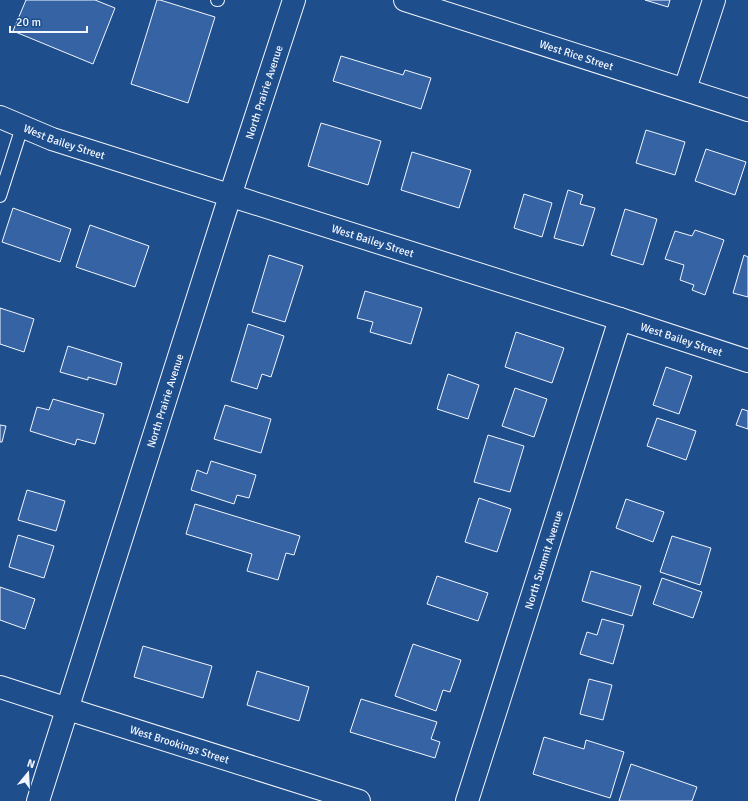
<svg xmlns="http://www.w3.org/2000/svg" width="748" height="801" font-family="Signika,sans-serif">
  <style>
    .building { fill: #3563a3; stroke: #f2f6ff }
    .lines { fill: none; stroke-linecap: round; stroke-linejoin: round }
    .lane-casing { stroke: #f2f6ff; stroke-width: 14 }
    .street-casing { stroke: #f2f6ff; stroke-width: 24 }
    .secondary-casing { stroke: #f2f6ff; stroke-width: 24 }
    .lane { stroke: #1f4e8c; stroke-width: 12 }
    .street { stroke: #1f4e8c; stroke-width: 22 }
    .secondary { stroke: #1f4e8c; stroke-width: 22 }
    .labels { text-anchor: middle; stroke-width: 3; stroke-linejoin: round; paint-order: stroke }
    .street-label { font-size: 11px; fill: #f2f6ff; stroke: #1f4e8c }
  </style>
  <rect width="100%" height="100%" fill="#1f4e8c"/>
  <g class="building">
    <path d="M26 0H95L115 8 93 64 13 31Z"/>
    <path d="M157 0H160L215 17 188 103 131 84Z"/>
    <path d="M645 0H670L668 7Z"/>
    <path d="M341 56 403 75 405 70 431 78 421 109 333 81Z"/>
    <path d="M321 123 381 141 368 185 308 166Z"/>
    <path d="M646 130 685 142 675 175 636 163Z"/>
    <path d="M706 149 746 162 735 195 695 181Z"/>
    <path d="M412 152 471 170 459 208 401 190Z"/>
    <path d="M568 190 583 195 580 204 595 208 583 246 554 238Z"/>
    <path d="M524 194 552 203 542 237 514 228Z"/>
    <path d="M13 208 71 229 60 262 2 242Z"/>
    <path d="M625 209 657 219 643 265 611 255Z"/>
    <path d="M90 225 149 246 135 287 76 267Z"/>
    <path d="M695 230 724 240 705 295 692 290 694 285 680 280 684 265 665 259 675 231 692 236Z"/>
    <path d="M269 255 303 266 285 322 252 312Z"/>
    <path d="M744 255 748 257V297L733 293Z"/>
    <path d="M365 291 422 308 411 344 370 332 373 322 357 318Z"/>
    <path d="M0 308 34 319 24 352 0 344Z"/>
    <path d="M248 324 284 336 271 377 262 374 257 389 231 381Z"/>
    <path d="M516 332 564 348 552 383 505 367Z"/>
    <path d="M68 346 122 363 116 385 88 377V380L60 372Z"/>
    <path d="M666 367 692 376 679 414 653 405Z"/>
    <path d="M448 374 479 385 468 419 437 409Z"/>
    <path d="M515 388 547 399 534 437 502 426Z"/>
    <path d="M53 399 104 414 95 444 77 439 75 445 30 431 37 407 49 410Z"/>
    <path d="M225 405 271 419 261 453 214 439Z"/>
    <path d="M742 409 748 411V429L736 425Z"/>
    <path d="M657 418 696 431 686 460 647 446Z"/>
    <path d="M0 425 6 426 2 442H0Z"/>
    <path d="M488 435 524 446 510 492 474 482Z"/>
    <path d="M211 461 256 475 249 498 237 495 234 504 191 490 197 470 207 474Z"/>
    <path d="M27 490 65 501 56 531 18 520Z"/>
    <path d="M479 498 511 509 497 552 465 542Z"/>
    <path d="M626 499 664 512 653 542 616 528Z"/>
    <path d="M195 504 300 536 294 555 286 553 278 580 247 571 252 554 186 534Z"/>
    <path d="M18 535 54 546 44 578 9 567Z"/>
    <path d="M672 536 711 548 700 585 660 572Z"/>
    <path d="M591 571 641 586 632 616 582 601Z"/>
    <path d="M437 576 488 593 478 621 427 604Z"/>
    <path d="M662 578 702 592 693 618 653 604Z"/>
    <path d="M0 587 35 599 25 629 0 620Z"/>
    <path d="M602 619 624 625 613 664 580 654 587 632 597 635Z"/>
    <path d="M413 644 461 660 450 692 443 690 436 711 395 696Z"/>
    <path d="M143 646 212 666 203 698 134 677Z"/>
    <path d="M257 671 309 687 299 721 247 705Z"/>
    <path d="M589 679 612 685 603 720 580 714Z"/>
    <path d="M361 699 437 722 431 739 440 742 435 758 350 732Z"/>
    <path d="M544 737 584 749 586 740 624 752 610 798 533 774Z"/>
    <path d="M631 764 697 787 692 801H619Z"/>
  </g>
  <g class="lines">
    <defs>
      <g id="lane">
        <path d="M217 0H218"/>
        <path d="M0 196 22 127"/>
      </g>
      <g id="street">
        <path id="s1" d="M405 0 748 110"/>
        <path d="M685 89 714 0"/>
        <path id="s2" d="M0 117 52 139 620 319 748 361"/>
        <path d="M0 687 68 709"/>
        <path id="s3" d="M467 801 620 319"/>
      </g>
      <g id="secondary">
        <path id="s4" d="M68 709 359 801"/>
        <path id="s5" d="M38 801 230 196 294 0"/>
      </g>
    </defs>
    <use href="#lane" class="lane-casing"/>
    <use href="#street" class="street-casing"/>
    <use href="#secondary" class="secondary-casing"/>
    <use href="#lane" class="lane"/>
    <use href="#street" class="street"/>
    <use href="#secondary" class="secondary"/>
  </g>
  <g class="labels">
    <g class="street-label">
      <text dy="4" stroke="none"><textPath href="#s1" startOffset="180">West Rice Street</textPath></text>
      <text dy="4" stroke="none"><textPath href="#s5" startOffset="744">North Prairie Avenue</textPath></text>
      <text dy="4" stroke="none"><textPath href="#s2" startOffset="69">West Bailey Street</textPath></text>
      <text dy="4" stroke="none"><textPath href="#s2" startOffset="393">West Bailey Street</textPath></text>
      <text dy="4" stroke="none"><textPath href="#s2" startOffset="717">West Bailey Street</textPath></text>
      <text dy="4" stroke="none"><textPath href="#s5" startOffset="420">North Prairie Avenue</textPath></text>
      <text dy="4" stroke="none"><textPath href="#s3" startOffset="253">North Summit Avenue</textPath></text>
      <text dy="4" stroke="none"><textPath href="#s4" startOffset="117">West Brookings Street</textPath></text>
    </g>
  </g>
  <g transform="translate(28 773) rotate(18)" stroke="#1f4e8c" stroke-width="3" paint-order="stroke">
  <path d="M0-3L7 15L0 10L-7 15Z" fill="#f2f6ff"/>
  <text y="-6" font-size="11" font-weight="bold" text-anchor="middle" fill="#f2f6ff">N</text>
  </g>
  <path d="M10 26v6h77v-6" fill="none" stroke="#f2f6ff" stroke-width="2"/>
  <text x="16" y="26" font-size="12" fill="#f2f6ff" stroke="#1f4e8c" stroke-width="3" paint-order="stroke">20 m</text>
</svg>
